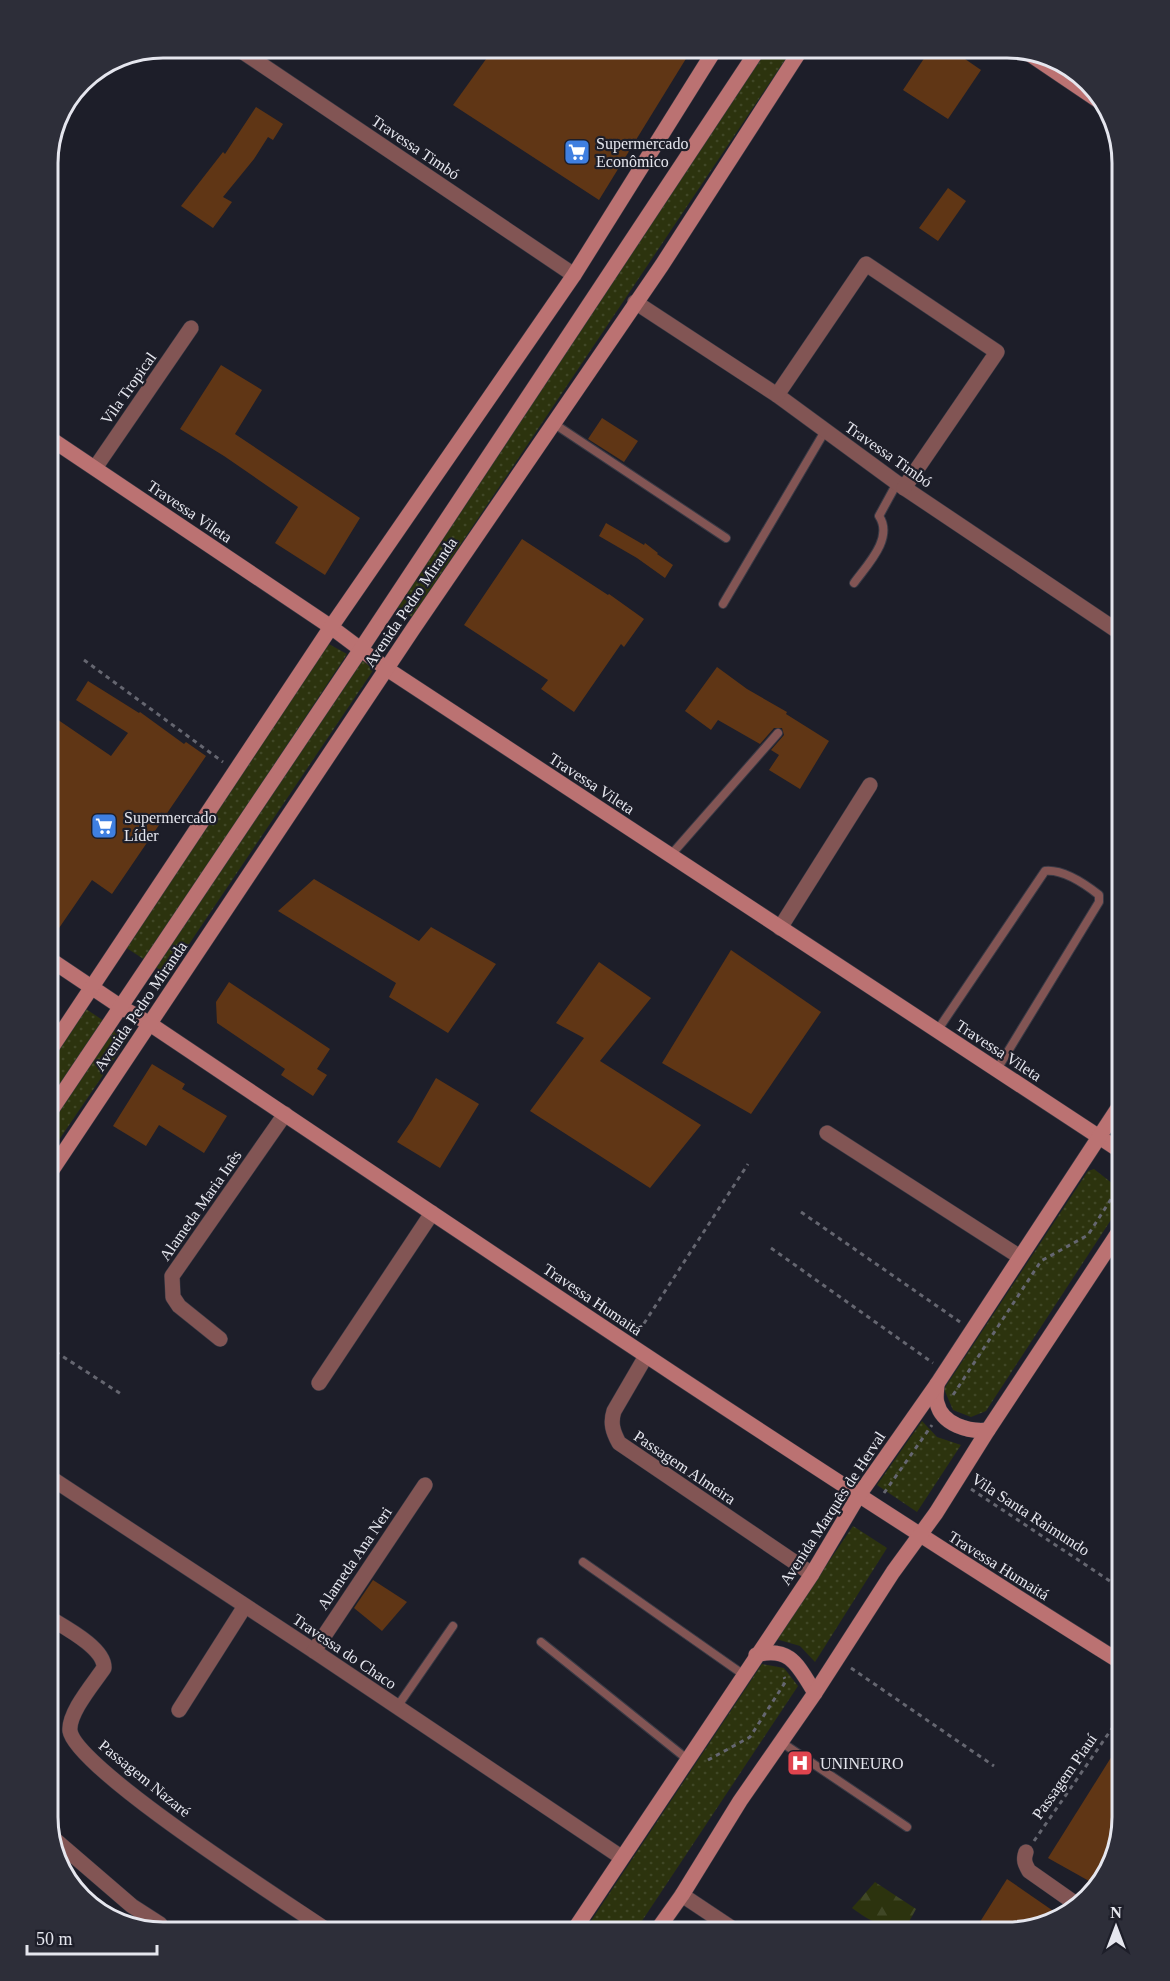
<svg xmlns="http://www.w3.org/2000/svg" width="1170" height="1981" font-family="Georgia,serif">
  <style>
    .forest { fill: url(#forest-firs) }
    .park { fill: url(#park-dots) }
    .building { fill: #603615 }
    .lines { fill: none; stroke-linecap: round; stroke-linejoin: round }
    .lane-casing { stroke: #393a45; stroke-width: 10 }
    .street-casing { stroke: #393a45; stroke-width: 16 }
    .secondary-casing { stroke: #393a45; stroke-width: 16 }
    .path { stroke: #656670; stroke-width: 3; stroke-dasharray: 4.5 4.5; stroke-linecap: butt }
    .lane { stroke: #825554; stroke-width: 8 }
    .street { stroke: #825554; stroke-width: 15 }
    .secondary { stroke: #bb7272; stroke-width: 15 }
    .labels { text-anchor: middle; stroke-width: 4.5; stroke-linejoin: round; paint-order: stroke }
    .poi-label { font-size: 16px; fill: #e5e6ee; stroke: #1d1e29; text-anchor: start }
    .street-label { font-size: 16px; fill: #e5e6ee; stroke: #1d1e29 }
    .rim { fill: none; stroke: #e5e6ee; stroke-width: 3 }
  </style>
  <defs>
    <pattern id="forest-firs" width="22" height="20" patternUnits="userSpaceOnUse" patternTransform="scale(1.5)"><rect width="22" height="20" fill="#2c330e"/><path d="M5 1l3.5 6h-7zM16 11l3.5 6h-7z" fill="#404726"/></pattern>
    <pattern id="park-dots" width="8" height="8" patternUnits="userSpaceOnUse" patternTransform="scale(1.5)"><rect width="8" height="8" fill="#2c330e"/><path d="M2 2h.1M6 6h.1" fill="none" stroke="#404726" stroke-width="1.8" stroke-linecap="round"/></pattern>
  </defs>
  <rect width="100%" height="100%" fill="#1d1e29"/>
  <path class="forest" d="M875 1882 916 1909 905 1929C882 1927 871 1922 852 1908Z"/>
  <g class="park">
    <path d="M764 48H793L412 617 394 606Z"/>
    <path d="M327 643 347 654 145 960 125 947Z"/>
    <path d="M360 658 374 669 169 974 155 967Z"/>
    <path d="M86 1009 104 1021 48 1104V1066Z"/>
    <path d="M115 1029 129 1037 48 1156V1124Z"/>
    <path d="M1094 1169 1122 1191V1203L986 1411 971 1417 953 1410 944 1389 1088 1171Z"/>
    <path d="M922 1421 937 1437 961 1445 917 1512 877 1485Z"/>
    <path d="M853 1526 887 1548 815 1662 800 1646 776 1639Z"/>
    <path d="M762 1664 784 1668 798 1686 634 1933H583Z"/>
  </g>
  <g class="building">
    <path d="M494 48H674L687 57 599 200 453 105Z"/>
    <path d="M931 48H949L981 70 948 119 903 90Z"/>
    <path d="M256 107 283 124 273 140 268 137 254 159 223 197 232 202 213 228 181 206 223 152 225 154Z"/>
    <path d="M948 188 966 201 938 241 919 228Z"/>
    <path d="M221 365 262 390 235 434 360 518 325 575 275 543 298 507 224 456 180 429Z"/>
    <path d="M602 418 638 441 624 462 588 439Z"/>
    <path d="M606 523 644 545 645 543 658 553 657 554 673 565 665 578 637 558 599 536Z"/>
    <path d="M522 539 608 595 609 594 644 619 624 647 621 644 574 712 541 689 548 680 464 625Z"/>
    <path d="M717 667 747 689 787 712 786 714 829 741 800 789 769 770 779 755 771 750 784 735 782 728H774L760 744 718 720 711 730 685 711Z"/>
    <path d="M88 681 139 713 140 712 184 744 186 742 206 756 112 894 92 880 57 931 48 926V713L111 756 128 733 76 700Z"/>
    <path d="M314 879 419 941 431 927 496 964 448 1033 389 997 396 983 278 911Z"/>
    <path d="M731 950 821 1012 751 1114 662 1063Z"/>
    <path d="M599 962 651 998 600 1061 701 1125 650 1188 530 1111 584 1038 556 1023Z"/>
    <path d="M229 982 330 1049 317 1069 327 1075 313 1096 281 1075 285 1069 217 1023 216 1002Z"/>
    <path d="M152 1064 185 1084 182 1089 227 1116 204 1153 159 1125 146 1146 113 1126Z"/>
    <path d="M436 1078 479 1104 440 1168 397 1142 412 1120Z"/>
    <path d="M373 1580 407 1602 382 1631 354 1608Z"/>
    <path d="M1122 1740V1818L1103 1881 1098 1886 1048 1858Z"/>
    <path d="M1007 1879 1062 1917 1057 1921 1006 1933H973Z"/>
  </g>
  <g class="lines">
    <defs>
      <g id="lane">
        <path d="M553 423 726 538"/>
        <path d="M854 583C867 565 894 538 879 516L897 483"/>
        <path d="M723 604 825 431"/>
        <path d="M670 856 778 733"/>
        <path d="M937 1031 1045 871C1063 869 1085 884 1099 895V902L996 1071"/>
        <path d="M583 1562 744 1675"/>
        <path d="M541 1642 687 1759"/>
        <path d="M397 1707 453 1626"/>
        <path d="M781 1742 907 1827"/>
      </g>
      <g id="street">
        <path d="M237 48 574 275"/>
        <path d="M635 302 777 395 897 483 1122 634"/>
        <path d="M777 395 866 264 997 352 904 488"/>
        <path d="M95 468 191 328"/>
        <path d="M780 928 870 785"/>
        <path d="M827 1133 1020 1257"/>
        <path d="M220 1339 179 1306 173 1297 172 1276 285 1114"/>
        <path d="M646 1356 614 1411C610 1423 613 1432 619 1443L812 1574"/>
        <path d="M319 1383 432 1213"/>
        <path d="M48 1476 314 1651 621 1857"/>
        <path d="M48 1617C64 1627 105 1648 104 1668 94 1683 68 1713 70 1731 76 1769 289 1904 331 1933"/>
        <path d="M314 1651 425 1485"/>
        <path d="M179 1710 245 1606"/>
        <path d="M53 1838 132 1906 160 1924"/>
        <path d="M1026 1852C1023 1860 1025 1864 1029 1871L1076 1904"/>
        <path d="M682 1895 739 1933"/>
      </g>
      <g id="secondary">
        <path d="M1028 53 1102 103"/>
        <path d="M48 437 331 627 387 669 1122 1152"/>
        <path d="M48 958 121 1007 150 1024C472 1240 793 1457 1122 1663"/>
        <path d="M48 1053 331 627 574 275 716 48"/>
        <path d="M48 1115 361 649 759 48"/>
        <path d="M48 1176 413 629 662 265 802 48"/>
        <path d="M937 1384C937 1390 935 1397 937 1403 942 1425 969 1432 988 1430"/>
        <path d="M756 1655C791 1645 799 1668 815 1693"/>
        <path d="M572 1933 812 1574 859 1495 937 1384 1122 1102"/>
        <path d="M655 1933 682 1895 740 1801 815 1693 893 1572 936 1513 988 1430 1122 1227"/>
      </g>
    </defs>
    <use href="#lane" class="lane-casing"/>
    <use href="#street" class="street-casing"/>
    <use href="#secondary" class="secondary-casing"/>
    <g class="path">
      <path d="M84 660 223 762"/>
      <path d="M801 1212 960 1322"/>
      <path d="M771 1248 933 1363"/>
      <path d="M639 1331 748 1164"/>
      <path d="M48 1347 121 1394"/>
      <path d="M953 1395 1041 1261 1088 1235 1122 1182"/>
      <path d="M971 1489 1122 1589"/>
      <path d="M884 1493 932 1425"/>
      <path d="M851 1668 994 1766"/>
      <path d="M708 1760 750 1737 786 1681 784 1677"/>
      <path d="M1034 1841 1122 1714"/>
    </g>
    <use href="#lane" class="lane"/>
    <use href="#street" class="street"/>
    <use href="#secondary" class="secondary"/>
  </g>
  <defs>
    <symbol id="supermarket-square" viewBox="-11 -11 22 22"><rect x="-9" y="-9" width="18" height="18" rx="4" fill="#3f7fe0" stroke="#1d1e29"/><path d="M-6-5.5h2.5l.6 2H6L4.5 2H-2.5L-4.4-4H-6ZM-1.5 3.2a1.3 1.3 0 1 0 .1 0ZM3 3.2a1.3 1.3 0 1 0 .1 0Z" fill="#fff"/></symbol>
    <symbol id="hospital-square" viewBox="-11 -11 22 22"><rect x="-9" y="-9" width="18" height="18" rx="4" fill="#e0444e" stroke="#1d1e29"/><path d="M-5-5h3v3.5h4V-5h3V5h-3V1.5h-4V5h-3Z" fill="#fff"/></symbol>
  </defs>
  <g fill-rule="evenodd">
    <use href="#supermarket-square" x="562" y="137" width="30" height="30"/>
    <use href="#supermarket-square" x="89" y="811" width="30" height="30"/>
    <use href="#hospital-square" x="785" y="1748" width="30" height="30"/>
  </g>
  <g class="labels">
    <g class="poi-label">
      <text x="596" y="149">Supermercado<tspan x="596" dy="18">Econômico</tspan></text>
      <text x="124" y="823">Supermercado<tspan x="124" dy="18">Líder</tspan></text>
      <text x="820" y="1769">UNINEURO</text>
    </g>
    <g class="street-label">
      <text transform="translate(416 147) rotate(34)" y="6">Travessa Timbó</text>
      <text transform="translate(128 388) rotate(-55)" y="6">Vila Tropical</text>
      <text transform="translate(889 454) rotate(35)" y="6">Travessa Timbó</text>
      <text transform="translate(190 511) rotate(34)" y="6">Travessa Vileta</text>
      <text transform="translate(410 602) rotate(-56)" y="6">Avenida Pedro Miranda</text>
      <text transform="translate(592 783) rotate(33)" y="6">Travessa Vileta</text>
      <text transform="translate(140 1006) rotate(-56)" y="6">Avenida Pedro Miranda</text>
      <text transform="translate(999 1050) rotate(33)" y="6">Travessa Vileta</text>
      <text transform="translate(200 1205) rotate(-55)" y="6">Alameda Maria Inês</text>
      <text transform="translate(593 1299) rotate(34)" y="6">Travessa Humaitá</text>
      <text transform="translate(685 1467) rotate(34)" y="6">Passagem Almeira</text>
      <text transform="translate(832 1508) rotate(-57)" y="6">Avenida Marquês de Herval</text>
      <text transform="translate(1031 1514) rotate(33)" y="6">Vila Santa Raimundo</text>
      <text transform="translate(354 1558) rotate(-56)" y="6">Alameda Ana Neri</text>
      <text transform="translate(999 1565) rotate(32)" y="6">Travessa Humaitá</text>
      <text transform="translate(345 1651) rotate(34)" y="6">Travessa do Chaco</text>
      <text transform="translate(1064 1776) rotate(-55)" y="6">Passagem Piauí</text>
      <text transform="translate(145 1778) rotate(39)" y="6">Passagem Nazaré</text>
    </g>
  </g>
  <path d="M0 0H1170V1981H0ZM163 58H1007A105 105 0 0 1 1112 163V1817A105 105 0 0 1 1007 1922H163A105 105 0 0 1 58 1817V163A105 105 0 0 1 163 58Z" fill="#2d2e39" fill-rule="evenodd"/>
  <path class="rim" d="M163 58H1007A105 105 0 0 1 1112 163V1817A105 105 0 0 1 1007 1922H163A105 105 0 0 1 58 1817V163A105 105 0 0 1 163 58Z"/>
  <g transform="translate(1116 1927)" stroke="#1d1e29" stroke-width="4.5" paint-order="stroke">
  <path d="M0-4.5L10 22L0 15L-10 22Z" fill="#e5e6ee"/>
  <text y="-9" font-size="16" font-weight="bold" text-anchor="middle" fill="#e5e6ee">N</text>
  </g>
  <path d="M27 1945v9h130v-9" fill="none" stroke="#e5e6ee" stroke-width="3"/>
  <text x="36" y="1945" font-size="18" fill="#e5e6ee" stroke="#1d1e29" stroke-width="4.5" paint-order="stroke">50 m</text>
</svg>
